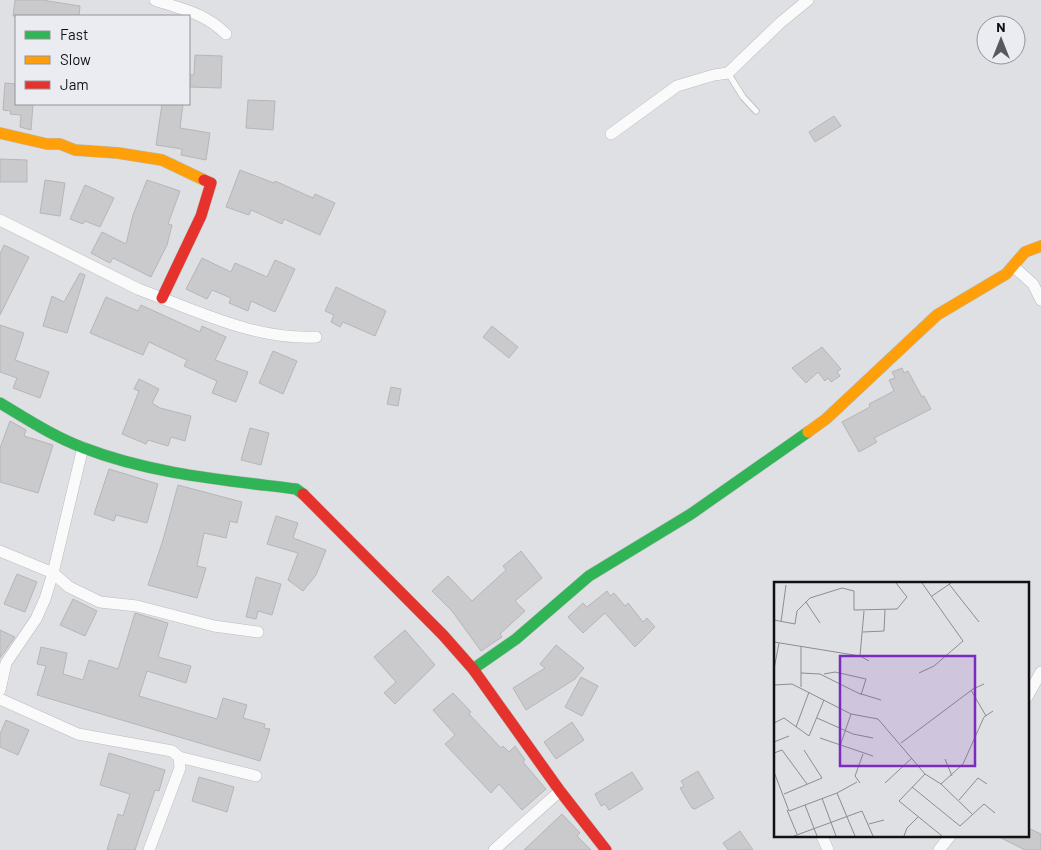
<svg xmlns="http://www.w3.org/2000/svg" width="1041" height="850" font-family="Barlow,sans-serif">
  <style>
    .building { fill: #cac9cc; stroke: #b6b6b8 }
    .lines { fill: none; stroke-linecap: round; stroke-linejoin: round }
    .lane-casing { stroke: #bbbcbe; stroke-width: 7 }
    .street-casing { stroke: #bbbcbe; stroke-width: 12 }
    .fast-casing { stroke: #bbbcbe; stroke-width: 12 }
    .slow-casing { stroke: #bbbcbe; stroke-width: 12 }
    .jam-casing { stroke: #bbbcbe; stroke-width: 12 }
    .lane { stroke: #fafafb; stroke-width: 5.5 }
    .street { stroke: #fafafb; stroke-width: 11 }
    .fast { stroke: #30b455; stroke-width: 11 }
    .slow { stroke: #ff9f0a; stroke-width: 11 }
    .jam { stroke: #e5322d; stroke-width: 11 }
    .inset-road { fill: none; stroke: #8c8d90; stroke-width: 1 }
    .view { fill: #7b2cbf; fill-opacity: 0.15; stroke: #7b2cbf; stroke-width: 2.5 }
    .inset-edge { fill: none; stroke: #101113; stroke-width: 2.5 }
  </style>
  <rect width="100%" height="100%" fill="#dee0e3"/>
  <g class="building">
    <path d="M15 0H42L80 6 79 16H13Z"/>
    <path d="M195 55 222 56 221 88 189 87V75H194Z"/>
    <path d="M5 83 16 84V104H33L31 130 20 127 21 115 10 114 11 111 3 110Z"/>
    <path d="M248 100 275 101 273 130 246 128Z"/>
    <path d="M162 104H183L180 128 210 133 206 160 181 155 182 149 156 145Z"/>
    <path d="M834 116 841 126 815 142 809 132Z"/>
    <path d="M0 159 27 160V182H0Z"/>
    <path d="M240 170 274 183 275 181 313 198 315 194 335 203 320 235 284 219 282 224 251 210 249 215 226 207Z"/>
    <path d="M45 180 65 183 60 216 40 213Z"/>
    <path d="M147 180 180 191 168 224 172 225 167 245 151 277 113 258 110 263 91 253 102 232 126 244 133 215Z"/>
    <path d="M85 185 114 198 100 227 85 221 83 224 70 219Z"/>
    <path d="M4 245 29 257 0 315V254Z"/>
    <path d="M202 258 231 272 235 263 267 277 275 260 295 269 275 312 251 301 248 311 229 303 231 298 212 290 207 299 186 289Z"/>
    <path d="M80 273 85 275 67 333 43 326 52 296 64 302Z"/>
    <path d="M336 287 386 311 375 336 343 322 340 327 331 322 334 315 325 311Z"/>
    <path d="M106 297 138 311 141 305 200 332 202 326 226 337 215 360 248 372 236 402 212 393 217 381 184 366 187 360 149 342 143 355 90 333Z"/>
    <path d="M0 325 24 333 15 360 49 372 40 398 13 388 17 378 0 372Z"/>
    <path d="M492 326 518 347 509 358 483 337Z"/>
    <path d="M822 347 841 369 837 372 840 376 831 382 828 378 825 381 818 372 806 383 792 368Z"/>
    <path d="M273 351 297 361 283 394 259 383Z"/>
    <path d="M902 368 904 373 908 371 922 397 924 396 931 409 874 438 877 442 859 452 842 422 870 407 869 404 894 391 889 380 895 378 892 372Z"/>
    <path d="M139 379 159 389 152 403 160 408 191 416 185 441 171 437 168 446 148 440 146 444 122 434 139 391 134 389Z"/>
    <path d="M391 387 401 389 398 406 387 404Z"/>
    <path d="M10 421 26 430 24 436 53 445 38 493 0 482V448Z"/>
    <path d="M250 428 269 433 261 465 241 460Z"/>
    <path d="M109 469 158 484 147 523 116 515 114 521 94 514Z"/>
    <path d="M178 485 242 502 237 523 230 521 226 538 204 533 197 566 206 568 197 598 148 585 163 540Z"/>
    <path d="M276 516 298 523 293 538 326 550 316 575 303 591 288 580 298 553 267 544Z"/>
    <path d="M521 551 542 578 515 601 525 611 500 634 502 637 481 651 452 611 432 591 448 576 472 601 506 570 503 566Z"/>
    <path d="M17 574 37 582 25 612 4 604Z"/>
    <path d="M256 577 281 584 272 615 258 611 256 619 246 617Z"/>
    <path d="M607 591 610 596 614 593 625 606 628 603 643 622 647 618 655 627 635 647 605 613 583 633 568 617 583 603 587 607Z"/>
    <path d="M73 599 97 611 85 636 60 625Z"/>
    <path d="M135 613 168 623 158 657 191 666 186 683 147 671 139 696 217 719 223 698 247 705 243 718 265 724 264 728 270 729 260 761 37 695 46 666 37 664 41 647 67 653 63 674 83 680 89 660 118 669Z"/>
    <path d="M0 630 15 637 0 658Z"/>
    <path d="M405 630 435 665 395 704 384 693 396 682 374 657Z"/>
    <path d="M556 645 584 668 575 679 526 710 513 688 545 668 540 664Z"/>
    <path d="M581 677 598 686 582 716 565 707Z"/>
    <path d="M453 693 471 712 469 714 501 748 503 746 509 752 515 746 525 760 523 762 546 789 522 810 499 784 491 793 445 744 455 735 433 710Z"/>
    <path d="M6 720 29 730 18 755 0 747V734Z"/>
    <path d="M572 722 584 740 556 759 544 742Z"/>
    <path d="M109 753 165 770 159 791 155 790 135 850H107L118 814 123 816 130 794 100 785Z"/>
    <path d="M698 771 714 798 695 809 692 808 680 788 684 786 681 781Z"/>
    <path d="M632 772 643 789 609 810 605 804 601 806 595 794Z"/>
    <path d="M199 777 234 787 227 812 192 801Z"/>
    <path d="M562 814 580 833 577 836 591 850H524Z"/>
    <path d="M1028 828 1041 834V850H1025L997 836H1027Z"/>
    <path d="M740 831 753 850H728L723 843Z"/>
  </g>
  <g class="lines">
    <defs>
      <path id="lane" d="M728 73 743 97 756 111"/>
      <g id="street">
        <path d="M155 0C184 10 203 12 226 34"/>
        <path d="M611 134 677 86 714 75 728 73 780 23 808 0"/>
        <path d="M0 220 138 289C195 310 254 340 316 337"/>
        <path d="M1013 266 1033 284 1041 300"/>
        <path d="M0 551 53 573 69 587 100 602 137 606 214 626 258 632"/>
        <path d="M0 690 6 663 36 619 45 599 53 573 83 447"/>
        <path d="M1027 697 1041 672"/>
        <path d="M0 699 78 734 172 751 179 757 256 776"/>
        <path d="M822 836 828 850"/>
        <path d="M149 850 180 768 179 757"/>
        <path d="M494 850 560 791"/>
        <path d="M939 850 950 836"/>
      </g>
      <g id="fast">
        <path d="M0 403C27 419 54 437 84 448 151 474 225 480 296 489L303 494"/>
        <path d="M473 669 516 639 589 576 691 514 808 432"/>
      </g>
      <g id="slow">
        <path d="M0 133 47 144H60L75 150 118 153 162 160 204 180"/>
        <path d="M808 432 826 419 937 315 1006 274 1025 252 1041 246"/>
      </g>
      <g id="jam">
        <path d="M162 298 201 216 211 183 204 180"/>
        <path d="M303 494 443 635 473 669 560 791 606 850"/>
      </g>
    </defs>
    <use href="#lane" class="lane-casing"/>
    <use href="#street" class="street-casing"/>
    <use href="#fast" class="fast-casing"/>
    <use href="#slow" class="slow-casing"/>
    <use href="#jam" class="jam-casing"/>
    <use href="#lane" class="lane"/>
    <use href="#street" class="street"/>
    <use href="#fast" class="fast"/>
    <use href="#slow" class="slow"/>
    <use href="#jam" class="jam"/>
  </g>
  <g transform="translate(774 582)">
    <rect width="255" height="255" fill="#dee0e3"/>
    <path class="inset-road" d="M175 2 205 40M158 14 177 1M32 20 46 41M0 38 21 42 23 29 36 16 68 6 80 9V28L123 27 133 15 122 1M7 40 12 3M89 50 110 49 111 28M0 60 86 74 95 79M27 64V105M86 74 90 29M0 87 5 61M27 91 46 92 84 111 107 118M145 91 160 84 189 59 148 1M50 92 61 90 92 97 87 113M0 103 18 102 77 132 104 137 151 192 167 202 198 232M197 108 212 134M43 136 79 152 99 156M0 141 10 136 35 154 50 118M22 145 35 110M46 156 99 174M0 160 15 154M127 161 199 107 210 102M66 164 77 132M0 171 8 168 33 202M171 177 178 194M0 190 15 229 63 211 81 254M151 192 125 219 168 254M86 201 81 194 89 172M111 201 138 176M167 202 189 182 210 135 219 129M138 205 186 244 210 222 221 231M63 211 83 200M10 212 48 196 30 168M48 216 62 254M185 218 204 196 213 202M31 223 43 254M13 228 23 252M95 242 110 238M20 254 88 229 99 254M130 254 133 246 144 235"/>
    <path class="view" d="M66 74H201V184H66Z"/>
    <rect width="255" height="255" class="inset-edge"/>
  </g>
  <rect x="15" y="15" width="175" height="90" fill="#eaecf2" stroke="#939499"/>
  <rect x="25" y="31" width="25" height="8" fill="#30b455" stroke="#939499"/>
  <text x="60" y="40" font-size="15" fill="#101113">Fast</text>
  <rect x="25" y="56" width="25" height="8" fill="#ff9f0a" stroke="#939499"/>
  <text x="60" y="65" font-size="15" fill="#101113">Slow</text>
  <rect x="25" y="81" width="25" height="8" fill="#e5322d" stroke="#939499"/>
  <text x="60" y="90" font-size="15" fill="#101113">Jam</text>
  <g transform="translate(1001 40)"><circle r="24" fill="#eaecf2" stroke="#939499"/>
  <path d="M0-4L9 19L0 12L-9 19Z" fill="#58595c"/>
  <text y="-8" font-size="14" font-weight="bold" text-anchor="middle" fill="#101113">N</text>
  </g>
</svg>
